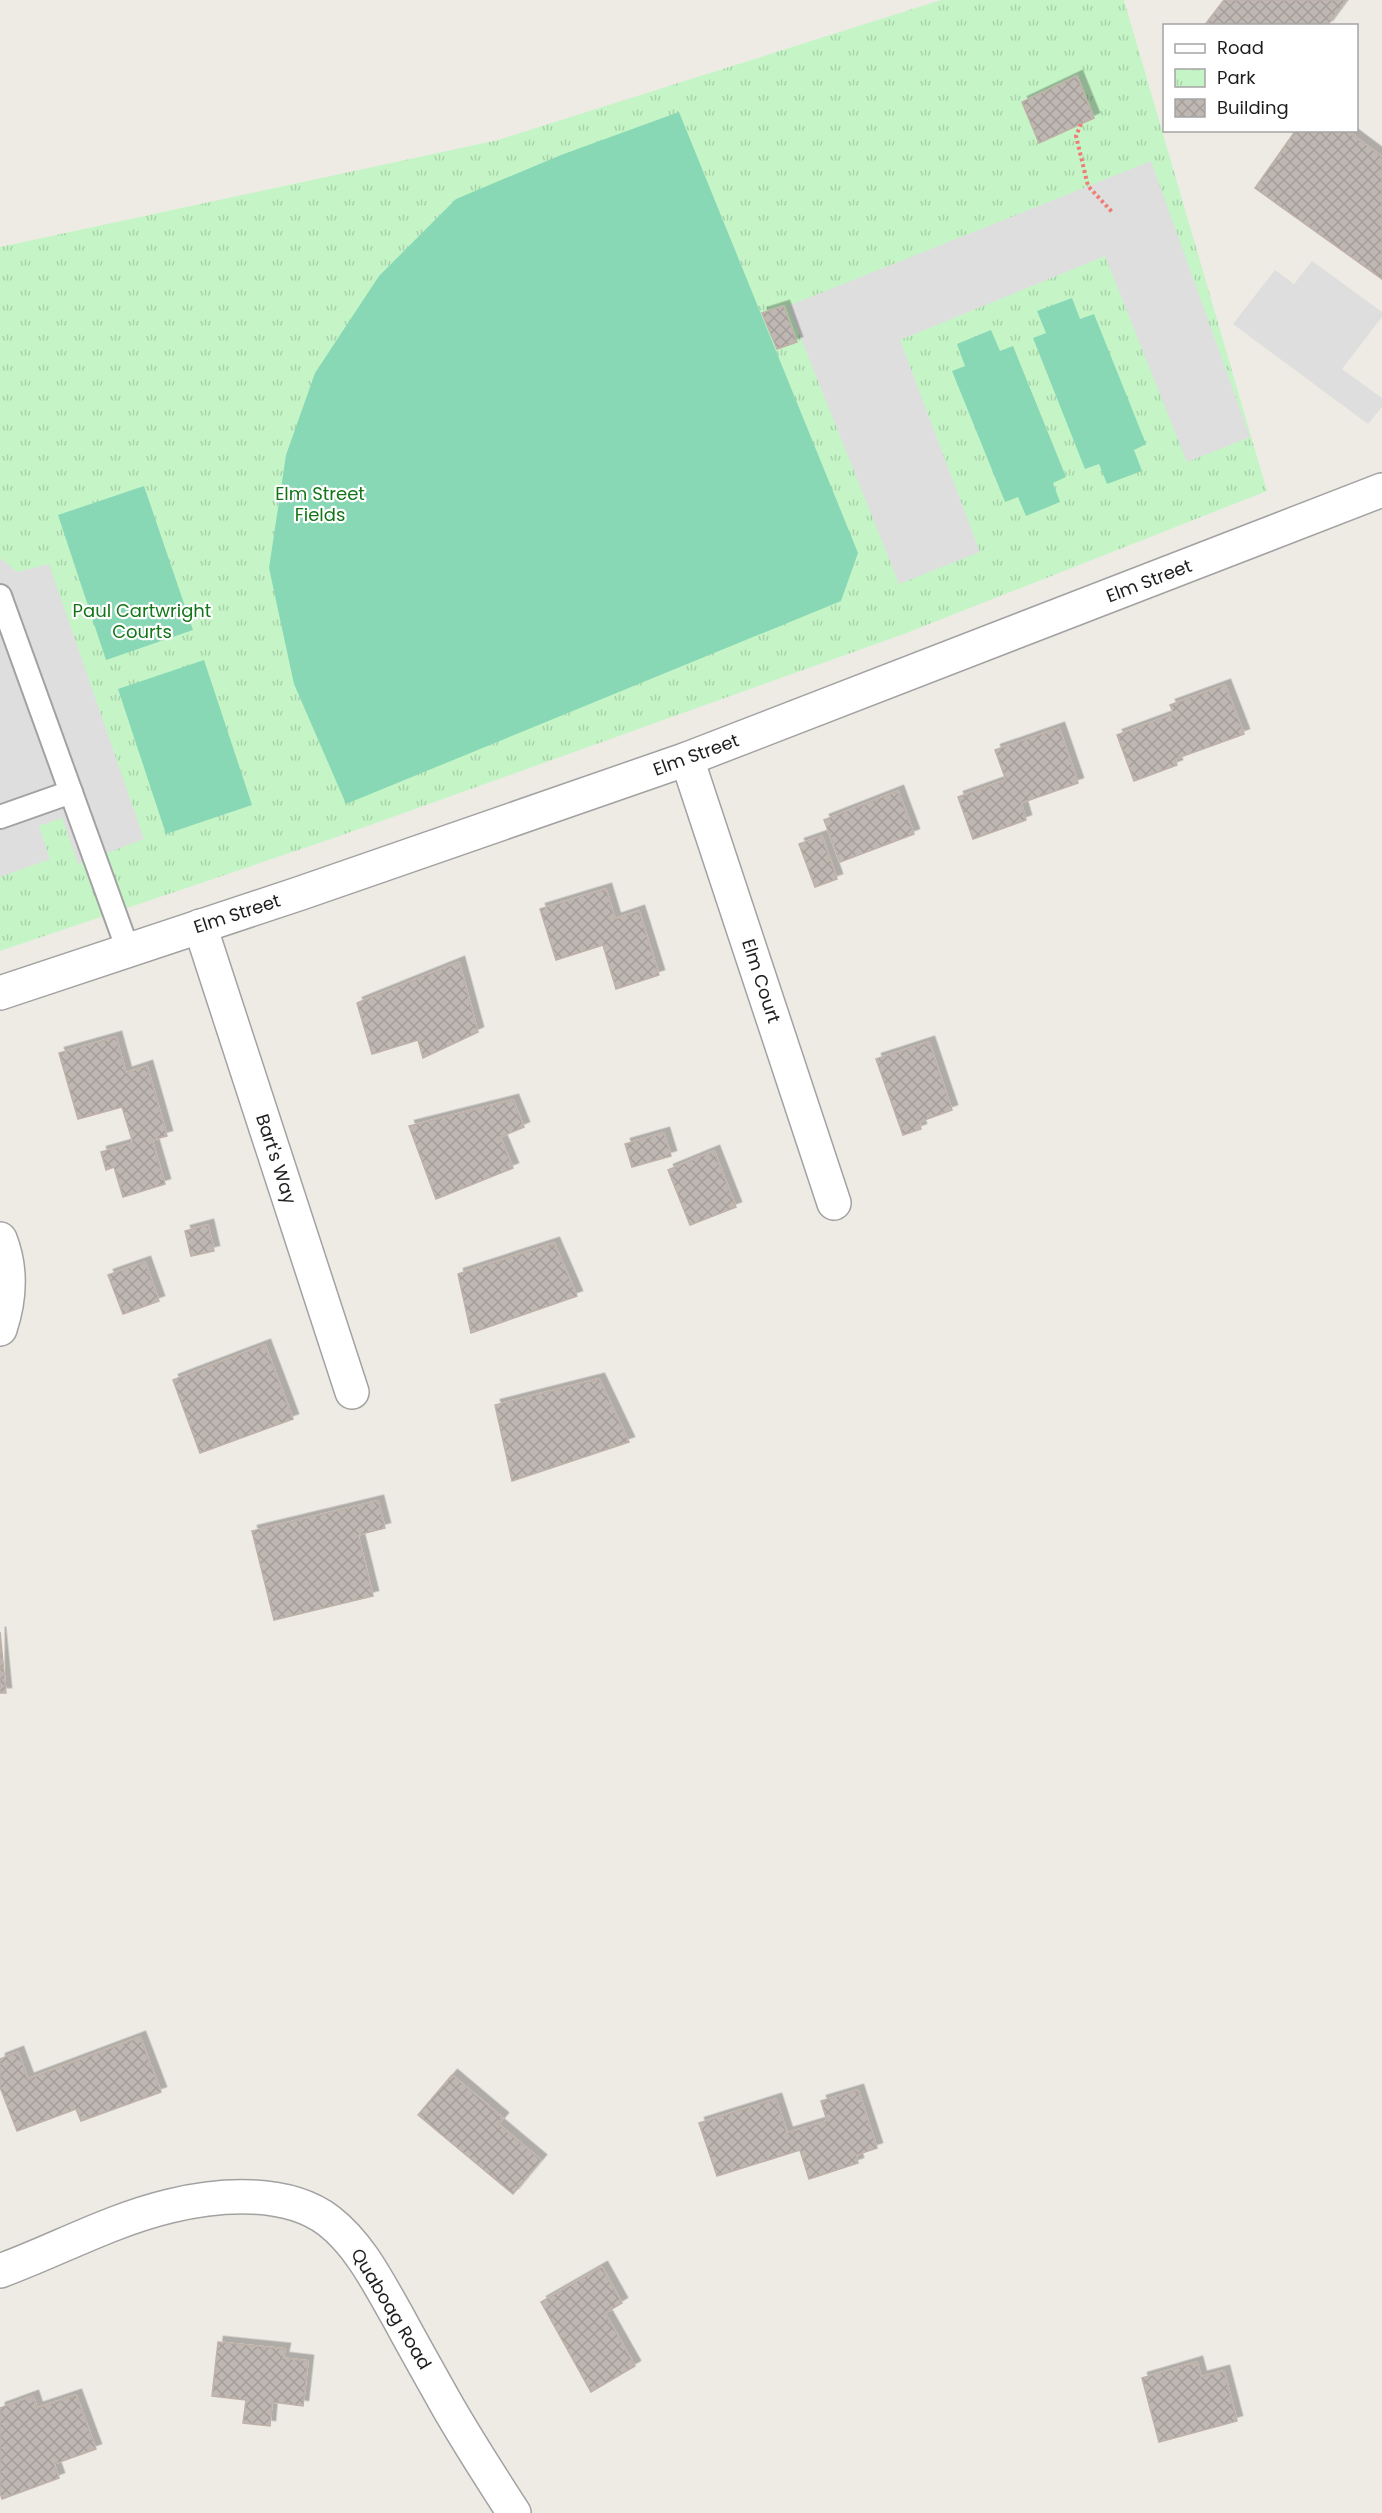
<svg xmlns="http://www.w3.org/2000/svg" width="1382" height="2513" font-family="Poppins,sans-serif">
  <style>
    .park { fill: url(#park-tufts) }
    .pitch { fill: #88d8b6 }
    .parking { fill: #dedede }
    .building { fill: url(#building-cross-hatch); stroke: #bfb1a8; stroke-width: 1.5; filter: url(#shadow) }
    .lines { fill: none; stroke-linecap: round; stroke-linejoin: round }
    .lane-casing { stroke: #a2a2a2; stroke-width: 26 }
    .street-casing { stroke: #a2a2a2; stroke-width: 36 }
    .path { stroke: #f07c75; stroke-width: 4; stroke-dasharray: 3 3; stroke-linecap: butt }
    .lane { stroke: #fff; stroke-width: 22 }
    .street { stroke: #fff; stroke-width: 33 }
    .labels { text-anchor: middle; stroke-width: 4.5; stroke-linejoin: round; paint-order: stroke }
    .park-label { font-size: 18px; fill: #137517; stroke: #fff }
    .street-label { font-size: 18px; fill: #1e1e1e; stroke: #fff }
  </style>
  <defs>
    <pattern id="park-tufts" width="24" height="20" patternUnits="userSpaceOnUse" patternTransform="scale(1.5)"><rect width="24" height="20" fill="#c5f5c7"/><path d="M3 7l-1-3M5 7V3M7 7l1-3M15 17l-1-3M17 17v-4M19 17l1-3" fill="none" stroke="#a9d2aa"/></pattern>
    <pattern id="building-cross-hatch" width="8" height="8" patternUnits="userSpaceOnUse" patternTransform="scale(1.5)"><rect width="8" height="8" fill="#bfb7b2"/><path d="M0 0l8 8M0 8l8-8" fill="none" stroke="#a49d99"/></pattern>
    <filter id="shadow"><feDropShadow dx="5.5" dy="-5.5" stdDeviation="0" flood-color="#0004"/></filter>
  </defs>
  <rect width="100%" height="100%" fill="#eeebe5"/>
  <path class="park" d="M941 0H1124L1267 491 904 634 334 838 0 951V247L498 140Z"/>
  <g class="pitch">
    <path d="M679 112 858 553 841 601 346 804 294 684 269 568 286 455 315 373 379 276 456 199 561 155Z"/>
    <path d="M1072 298 1080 319 1094 314 1146 444 1134 450 1142 471 1107 484 1099 464 1085 469 1033 338 1046 333 1037 311Z"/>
    <path d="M991 330 1000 351 1013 346 1066 477 1053 483 1060 502 1026 516 1018 497 1005 502 952 371 965 366 957 344Z"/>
    <path d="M144 486 193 630 106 660 58 515Z"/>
    <path d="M204 660 252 805 166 834 118 689Z"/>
  </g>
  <g class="parking">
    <path d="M1151 161 1250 437 1187 462 1105 256 900 340 980 552 899 584 788 306Z"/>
    <path d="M1312 261 1382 312V317L1342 369 1382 398V407L1368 424 1233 324 1275 270 1294 284Z"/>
    <path d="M0 558 17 572 49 564 144 839 78 864 62 818 39 826 50 859 0 877Z"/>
  </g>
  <g class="building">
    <path d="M1224 0H1346L1327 26H1204Z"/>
    <path d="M1077 76 1094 118 1039 143 1022 102Z"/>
    <path d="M1296 130H1346L1382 157V279L1255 188Z"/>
    <path d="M784 306 797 342 777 349 762 313Z"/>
    <path d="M1225 685 1244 734 1175 759 1177 765 1134 781 1117 735 1174 714 1170 705Z"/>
    <path d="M1059 728 1078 783 1021 803 1026 820 973 839 958 797 1006 780 995 750Z"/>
    <path d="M898 791 914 834 840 862 824 820Z"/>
    <path d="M822 836 837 879 815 887 799 844Z"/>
    <path d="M606 889 615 919 639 911 659 975 616 989 603 945 556 960 540 909Z"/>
    <path d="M459 962 478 1032 423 1058 418 1040 372 1054 357 1003Z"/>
    <path d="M116 1037 126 1073 147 1066 167 1136 152 1140 165 1184 123 1197 114 1167 106 1170 101 1152 133 1143 122 1107 78 1119 59 1053Z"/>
    <path d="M929 1042 952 1110 919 1122 921 1129 903 1135 876 1059Z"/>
    <path d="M513 1100 524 1127 500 1137 513 1168 436 1199 409 1126Z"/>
    <path d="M664 1133 671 1156 632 1167 625 1144Z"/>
    <path d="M714 1151 736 1207 690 1225 668 1170Z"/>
    <path d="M208 1225 214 1251 191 1256 185 1231Z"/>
    <path d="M554 1243 577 1296 471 1333 458 1274Z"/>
    <path d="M145 1262 159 1301 123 1314 108 1275Z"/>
    <path d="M265 1345 293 1419 200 1453 173 1380Z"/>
    <path d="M599 1379 629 1442 512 1481 495 1405Z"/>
    <path d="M378 1501 385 1528 358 1535 373 1596 274 1620 252 1531Z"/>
    <path d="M0 1632 6 1693H0Z"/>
    <path d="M140 2037 161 2092 81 2121 76 2109 17 2131 0 2087V2059L18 2052 28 2079Z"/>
    <path d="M452 2075 503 2118 498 2124 541 2160 513 2194 418 2115Z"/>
    <path d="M858 2090 877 2148 856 2155 858 2163 809 2179 800 2150 717 2176 699 2123 776 2099 787 2133 827 2121 821 2101Z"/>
    <path d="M602 2267 622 2303 605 2313 635 2366 591 2392 541 2302Z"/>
    <path d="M218 2342 285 2349 283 2358 308 2361 303 2406 272 2402 270 2426 243 2423 246 2400 212 2396Z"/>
    <path d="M1197 2362 1201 2377 1224 2371 1237 2421 1159 2442 1142 2378Z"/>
    <path d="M76 2395 96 2449 54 2464 59 2478 2 2499 0 2493V2408L33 2396 37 2408Z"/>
  </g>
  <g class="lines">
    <defs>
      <g id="lane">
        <path d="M0 596 128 950"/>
        <path d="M0 817 71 792"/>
      </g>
      <g id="street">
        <path d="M687 759 834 1203"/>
        <path d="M200 926 352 1392"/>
        <path d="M0 993 301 893 687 759 1382 490"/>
        <path d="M0 1239C12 1269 10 1299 0 1329"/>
        <path d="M0 2271C57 2250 111 2220 170 2206 219 2194 287 2189 329 2221 360 2245 379 2284 398 2317 413 2345 429 2373 444 2400 466 2439 490 2476 514 2513"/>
      </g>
    </defs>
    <use href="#lane" class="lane-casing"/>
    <use href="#street" class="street-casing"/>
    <path class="path" d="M1081 124 1076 136 1088 186 1113 213"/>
    <use href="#lane" class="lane"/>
    <use href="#street" class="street"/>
  </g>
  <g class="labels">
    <g class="park-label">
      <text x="320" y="500">Elm Street<tspan x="320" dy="21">Fields</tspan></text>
      <text x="142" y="617">Paul Cartwright<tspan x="142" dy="21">Courts</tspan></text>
    </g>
    <g class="street-label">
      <text transform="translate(1149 581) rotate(-21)" y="6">Elm Street</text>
      <text transform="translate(696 755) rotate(-20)" y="6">Elm Street</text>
      <text transform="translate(237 914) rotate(-18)" y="6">Elm Street</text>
      <text transform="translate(761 981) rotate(72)" y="6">Elm Court</text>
      <text transform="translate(276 1159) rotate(72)" y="6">Bart's Way</text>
      <text transform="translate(391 2309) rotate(59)" y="6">Quaboag Road</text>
    </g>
  </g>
  <rect x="1163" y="24" width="195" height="108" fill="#ffffff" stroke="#a5a5a5" stroke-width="1.5"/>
  <rect x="1175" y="44" width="30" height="9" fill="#ffffff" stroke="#a5a5a5" stroke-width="1.5"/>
  <text x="1217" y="54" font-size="18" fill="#1e1e1e">Road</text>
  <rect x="1175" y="69" width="30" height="18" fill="url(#park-tufts)" stroke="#a5a5a5" stroke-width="1.5"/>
  <text x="1217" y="84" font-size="18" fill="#1e1e1e">Park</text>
  <rect x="1175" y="99" width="30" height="18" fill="url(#building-cross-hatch)" stroke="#a5a5a5" stroke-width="1.5"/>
  <text x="1217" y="114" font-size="18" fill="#1e1e1e">Building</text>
</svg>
